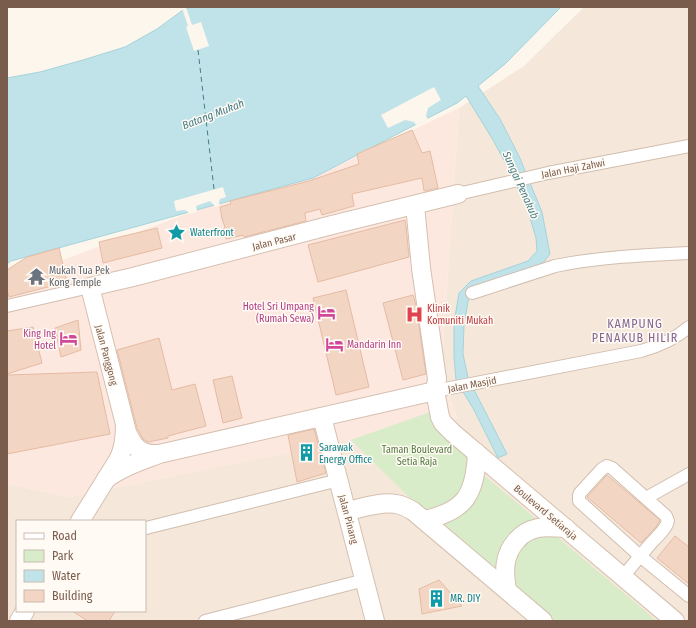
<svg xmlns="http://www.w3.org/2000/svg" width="696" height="628" font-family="'Fira Sans Condensed',sans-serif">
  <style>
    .residential { fill: #f5e8da; fill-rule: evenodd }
    .commercial { fill: #fde8e0 }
    .green { fill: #d8ecc9 }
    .water { fill: #bfe3e8; stroke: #a5d3da }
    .pier { fill: #fdf6ec }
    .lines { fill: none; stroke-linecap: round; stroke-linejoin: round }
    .ferry { stroke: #437c86; stroke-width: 1; stroke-dasharray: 5 4; stroke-linecap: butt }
    .building { fill: #f3d5c3; stroke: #e6bba3 }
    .street-casing { stroke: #d1beb0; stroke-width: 14 }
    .secondary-casing { stroke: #d6c0b0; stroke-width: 20 }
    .street { stroke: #fff; stroke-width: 12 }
    .secondary { stroke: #fff; stroke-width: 18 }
    .labels { text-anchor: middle; stroke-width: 3; stroke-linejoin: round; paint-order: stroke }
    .street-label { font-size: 10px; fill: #7a5c4d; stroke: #fffaf3 }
    .culture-label { font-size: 10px; fill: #0d838f; stroke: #fffaf3; text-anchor: start }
    .worship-label { font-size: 10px; fill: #5b616d; stroke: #fffaf3; text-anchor: start }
    .hotel-label { font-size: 10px; fill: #b23c85; stroke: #fffaf3; text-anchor: end }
    .health-label { font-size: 10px; fill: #be3a42; stroke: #fffaf3; text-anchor: start }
    .park-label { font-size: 10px; fill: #537a41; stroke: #fffaf3 }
    .water-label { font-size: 11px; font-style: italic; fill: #437c86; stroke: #fffaf3 }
    .quarter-label { font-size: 12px; letter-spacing: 1px; fill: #846695; stroke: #fffaf3 }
  </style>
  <rect width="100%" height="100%" fill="#fdf6ec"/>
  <path class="residential" d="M584 7H689V621H7V481L8 484 70 497 457 418 441 376 459 108 524 66ZM17 521H145V611H17Z"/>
  <path class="commercial" d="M459 108 441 376 457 419 70 497 8 484 7 281 197 210 310 179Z"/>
  <path class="green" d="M430 412 473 466 657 621H555L410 498 351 440Z"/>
  <path class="water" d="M191 7H561L505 64 478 86 500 119 519 156 542 212 550 254 543 263 469 296 464 325 463 354 468 378 507 454 498 458 474 410 456 380 454 357V323L459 293 471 281 528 261 537 251 536 238 528 211 512 175 493 140 466 96 457 103 313 178 11 261 7 264V78L40 72 83 60 125 47 157 29 183 10Z"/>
  <g class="pier">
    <path d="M186 7 192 25 201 22 209 46 194 51 186 27 188 26 182 8Z"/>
    <path d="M434 87 441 100 428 108 426 116 428 119 416 125 414 122 405 120 388 128 381 115Z"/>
    <path d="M223 187 226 197 220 199 219 202 220 206 215 207 214 205 210 201 196 206 197 212 189 214 187 211 184 210 176 211 174 201Z"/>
  </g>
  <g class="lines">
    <path class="ferry" d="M198 50 214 189"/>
  </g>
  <g class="building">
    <path d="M412 130 422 153 430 151 438 188 424 191 422 178 365 191 352 194 354 206 322 215 320 209 305 213 306 221 244 237 243 235 226 239 223 229 225 227 222 219 220 207 231 204 230 201 309 181 359 164 357 154Z"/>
    <path d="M405 220 406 226 409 257 318 282 308 245Z"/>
    <path d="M157 228 162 248 103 263 99 242Z"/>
    <path d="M59 248 67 282 9 297 7 289V270L27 257Z"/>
    <path d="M346 290 369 387 336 395 313 298Z"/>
    <path d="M413 295 416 305 426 374 403 380 383 303Z"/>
    <path d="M78 320 81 350 61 357 55 328Z"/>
    <path d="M33 327 42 363 7 374V331Z"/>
    <path d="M159 338 172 390 195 384 206 426 168 436V438L148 442 143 439 137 428 117 350Z"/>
    <path d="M97 372 110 434 7 454V375Z"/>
    <path d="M232 376 242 418 223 423 213 380Z"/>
    <path d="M314 429 326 473 297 482 288 435Z"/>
    <path d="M607 475 660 520 656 527 641 543 587 497Z"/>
    <path d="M675 536 689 547V584L657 558Z"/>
    <path d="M439 580 462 606 422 614 419 589Z"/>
    <path d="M72 611H115L109 621H88Z"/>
  </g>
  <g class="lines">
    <defs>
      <g id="street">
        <path d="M458 194 548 173 689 146"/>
        <path d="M472 293 555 266C599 257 644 255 689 253"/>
        <path d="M7 306 90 287"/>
        <path d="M435 391 641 351C659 346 675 339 689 327"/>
        <path d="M646 498 689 474"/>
        <path d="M146 528 339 480"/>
        <path d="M623 577C631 567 639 557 647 548 653 540 666 530 668 521L666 516 612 468 607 466 602 469 580 493 579 496V501L640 556 689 596"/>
        <path d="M205 621 365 580"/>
      </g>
      <g id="secondary">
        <path d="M415 205 421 268 437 379 435 391 440 417 443 423 453 433 675 621"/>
        <path d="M322 417 375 621"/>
        <path d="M159 454C141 455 134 448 127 432L90 287 133 277 332 225 458 194"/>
        <path d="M106 479C122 467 141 461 159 454L435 391"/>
        <path d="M347 511C362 508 381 501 396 504 402 505 408 508 413 511L543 621"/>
        <path d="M424 520C466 511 475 494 477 453"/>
        <path d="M80 521 118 460C124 449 125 438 125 425"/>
        <path d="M507 590C504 572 503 555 517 540 522 534 529 530 538 528 547 526 557 528 566 528"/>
        <path d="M19 621 25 611"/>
      </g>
    </defs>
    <use href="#street" class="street-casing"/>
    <use href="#secondary" class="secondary-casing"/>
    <use href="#street" class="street"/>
    <use href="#secondary" class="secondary"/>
  </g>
  <defs>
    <symbol id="sight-bare" viewBox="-9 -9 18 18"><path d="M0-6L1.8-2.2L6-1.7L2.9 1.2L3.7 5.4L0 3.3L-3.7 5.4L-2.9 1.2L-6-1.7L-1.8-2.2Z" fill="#0f9aa8" stroke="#fffaf3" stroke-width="2.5" paint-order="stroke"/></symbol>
    <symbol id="temple-bare" viewBox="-9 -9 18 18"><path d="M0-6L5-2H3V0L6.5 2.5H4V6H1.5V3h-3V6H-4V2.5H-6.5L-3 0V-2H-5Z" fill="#6b7280" stroke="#fffaf3" stroke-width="2.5" paint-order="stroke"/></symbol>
    <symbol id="hotel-bare" viewBox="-9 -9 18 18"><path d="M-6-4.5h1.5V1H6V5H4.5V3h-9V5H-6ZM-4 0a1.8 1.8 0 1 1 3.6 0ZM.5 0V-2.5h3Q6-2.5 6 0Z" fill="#d1479c" stroke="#fffaf3" stroke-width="2.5" paint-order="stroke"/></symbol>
    <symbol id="hospital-bare" viewBox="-9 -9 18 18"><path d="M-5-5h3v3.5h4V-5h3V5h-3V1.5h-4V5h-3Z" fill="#e0444e" stroke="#fffaf3" stroke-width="2.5" paint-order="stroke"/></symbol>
    <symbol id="building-bare" viewBox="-9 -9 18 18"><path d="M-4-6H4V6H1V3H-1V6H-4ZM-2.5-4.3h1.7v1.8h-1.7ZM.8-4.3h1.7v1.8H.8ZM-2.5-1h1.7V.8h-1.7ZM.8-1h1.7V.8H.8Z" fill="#0f9aa8" stroke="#fffaf3" stroke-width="2.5" paint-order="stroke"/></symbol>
  </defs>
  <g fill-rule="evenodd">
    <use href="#sight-bare" x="164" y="220" width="25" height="25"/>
    <use href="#temple-bare" x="24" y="264" width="25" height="25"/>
    <use href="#hotel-bare" x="314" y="300" width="25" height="25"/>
    <use href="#hospital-bare" x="402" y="302" width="25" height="25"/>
    <use href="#hotel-bare" x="56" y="326" width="25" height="25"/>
    <use href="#hotel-bare" x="322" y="332" width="25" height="25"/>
    <use href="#building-bare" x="294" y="440" width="25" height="25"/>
    <use href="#building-bare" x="424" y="586" width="25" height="25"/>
  </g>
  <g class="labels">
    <g class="street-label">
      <text transform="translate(573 168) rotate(-11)" y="4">Jalan Haji Zahwi</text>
      <text transform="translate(274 241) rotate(-14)" y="4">Jalan Pasar</text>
      <text transform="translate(107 355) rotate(75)" y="4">Jalan Panggong</text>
      <text transform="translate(472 384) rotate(-11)" y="4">Jalan Masjid</text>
      <text transform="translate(546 512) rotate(40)" y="4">Boulevard Setiaraja</text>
      <text transform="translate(349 519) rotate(75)" y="4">Jalan Pinang</text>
    </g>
    <g class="culture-label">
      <text x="190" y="236">Waterfront</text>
      <text x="319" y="451">Sarawak<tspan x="319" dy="12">Energy Office</tspan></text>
      <text x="450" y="602">MR. DIY</text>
    </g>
    <g class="worship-label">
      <text x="49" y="274">Mukah Tua Pek<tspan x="49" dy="12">Kong Temple</tspan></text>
    </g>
    <g class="hotel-label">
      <text x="314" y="310">Hotel Sri Umpang<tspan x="314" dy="12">(Rumah Sewa)</tspan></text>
      <text x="56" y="337">King Ing<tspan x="56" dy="12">Hotel</tspan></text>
      <text x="347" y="348" text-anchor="start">Mandarin Inn</text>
    </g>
    <g class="health-label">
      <text x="427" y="312">Klinik<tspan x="427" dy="12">Komuniti Mukah</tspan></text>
    </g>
    <g class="park-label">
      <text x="417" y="453">Taman Boulevard<tspan x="417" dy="12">Setia Raja</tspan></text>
    </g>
    <g class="water-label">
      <text transform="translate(213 114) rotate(-21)" y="4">Batang Mukah</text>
      <text transform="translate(521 185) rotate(66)" y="4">Sungai Penakub</text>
    </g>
    <g class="quarter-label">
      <text x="635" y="328">KAMPUNG<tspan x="635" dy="14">PENAKUB HILIR</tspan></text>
    </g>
  </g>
  <rect width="696" height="628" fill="none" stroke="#7a5c4d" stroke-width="16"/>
  <rect x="16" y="520" width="130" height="92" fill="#fffaf3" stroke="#cabbb1"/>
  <rect x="24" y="533" width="20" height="6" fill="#ffffff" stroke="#cabbb1"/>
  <text x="52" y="540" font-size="12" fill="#7a5c4d">Road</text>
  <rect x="24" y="550" width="20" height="12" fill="#d8ecc9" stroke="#cabbb1"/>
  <text x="52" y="560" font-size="12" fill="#7a5c4d">Park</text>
  <rect x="24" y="570" width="20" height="12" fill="#bfe3e8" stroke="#cabbb1"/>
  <text x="52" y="580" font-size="12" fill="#7a5c4d">Water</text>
  <rect x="24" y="590" width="20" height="12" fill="#f3d5c3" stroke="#cabbb1"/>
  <text x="52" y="600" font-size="12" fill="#7a5c4d">Building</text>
</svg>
